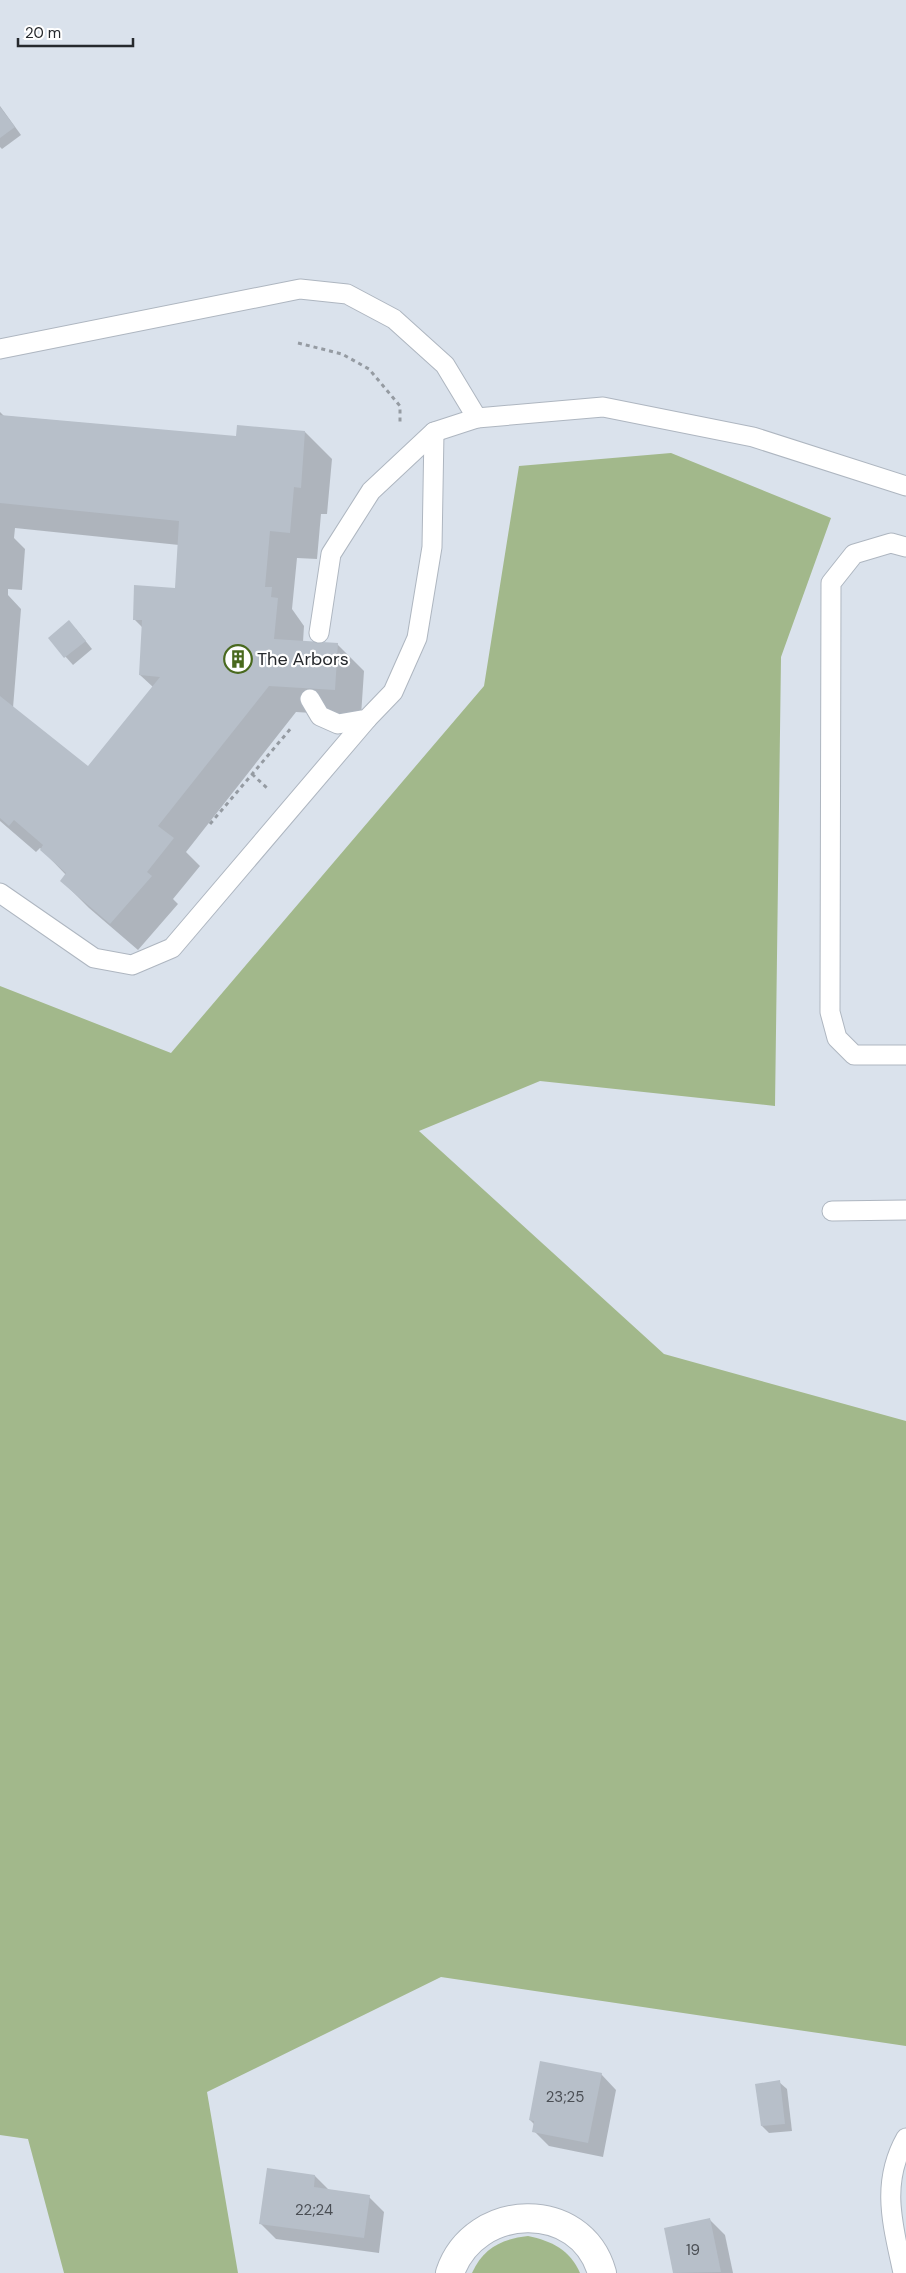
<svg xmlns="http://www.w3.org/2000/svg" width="906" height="2273" font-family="'DM Sans',sans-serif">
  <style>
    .green { fill: #a2b88b }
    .shadow { fill: #0003; fill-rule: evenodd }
    .building { fill: #b7bfc9 }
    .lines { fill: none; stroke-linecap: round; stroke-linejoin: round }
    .lane-casing { stroke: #aeb6c0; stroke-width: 21 }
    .street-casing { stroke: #aeb6c0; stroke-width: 30 }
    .path { stroke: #959ba2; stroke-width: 3; stroke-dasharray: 4 4; stroke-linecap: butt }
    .lane { stroke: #fff; stroke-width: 19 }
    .street { stroke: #fff; stroke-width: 28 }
    .labels { text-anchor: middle; stroke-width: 4.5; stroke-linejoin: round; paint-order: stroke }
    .number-label { font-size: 15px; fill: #4a4e54 }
    .poi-label { font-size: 18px; fill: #26292d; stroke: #fff; text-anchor: start }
  </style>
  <rect width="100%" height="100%" fill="#dae2ec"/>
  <g class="green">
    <path d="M671 453 831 518 781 657 775 1106 540 1081 419 1131 664 1354 906 1421V2046L441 1977 207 2092 238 2273H64L28 2139 0 2135V986L171 1053 484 686 519 466Z"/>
    <path d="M528 2236C552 2241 570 2250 580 2273H472C483 2248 502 2239 528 2236Z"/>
  </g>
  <g class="shadow">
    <path d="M0 106 21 135 2 149 0 147Z"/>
    <path d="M0 412 4 416 237 437 305 432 332 459 327 514H321L317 559 297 558 292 609 304 626 303 642 337 644 364 671 361 716 296 712 186 852 200 866 173 899 178 904 138 950 89 908 62 881 66 875 40 848 36 852 0 821ZM15 528 179 545 176 589 134 619 143 628 140 675 153 687 88 768 13 708 21 609 8 595V589L22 590 25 549 14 538Z"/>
    <path d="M76 629 92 649 73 665 49 638Z"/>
    <path d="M601 2074 616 2090 603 2157 549 2146 534 2131 535 2125 530 2120Z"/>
    <path d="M779 2082 787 2089 792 2131 769 2133 762 2126Z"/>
    <path d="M268 2170 315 2176 330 2191 369 2197 384 2212 379 2253 276 2239 260 2223Z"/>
    <path d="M710 2220 725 2235 733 2273H675L666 2229Z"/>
  </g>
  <g class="building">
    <path d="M0 107 15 127 0 138Z"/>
    <path d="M0 415 236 436 237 425 305 431 301 488 294 487 290 533 270 531 265 587H272L271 597 278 598 274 639 338 643 335 690 269 686 158 826 174 838 147 872 152 876 110 924 60 881 66 873 40 850 43 845 14 820 9 826 0 818V696L88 766 160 677 139 675 142 620H133L134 585 175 588 179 521 0 503Z"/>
    <path d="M69 620 86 641 64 658 48 638Z"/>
    <path d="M540 2061 602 2073 588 2143 532 2132 534 2121 529 2120Z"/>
    <path d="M780 2080 785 2124 761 2126 755 2084Z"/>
    <path d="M267 2168 315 2175 314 2187 370 2195 364 2238 259 2224Z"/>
    <path d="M710 2218 721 2272 673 2273 664 2228Z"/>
  </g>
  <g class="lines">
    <defs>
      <g id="lane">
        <path d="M0 349 300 289 347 294 394 319 445 365 477 418"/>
        <path d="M906 547 891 543 854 554 831 583 830 1012 837 1038 854 1055H906"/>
        <path d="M319 633 331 554 371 491 434 432 477 418 603 407 753 437 906 486"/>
        <path d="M310 699 320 716 338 724 367 719 393 692 417 638 432 547 434 432"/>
        <path d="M0 893 94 958 132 965 172 948 367 719"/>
        <path d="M832 1211 906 1210"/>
        <path d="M903 2273C893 2225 880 2184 906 2138"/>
      </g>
      <path id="street" d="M450 2273C474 2202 581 2198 602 2273"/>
    </defs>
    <use href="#lane" class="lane-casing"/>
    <use href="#street" class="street-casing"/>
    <g class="path">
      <path d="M298 343 342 354 369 369 400 406V424"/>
      <path d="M252 774 268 789"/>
      <path d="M210 824 292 727"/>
    </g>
    <use href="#lane" class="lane"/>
    <use href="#street" class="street"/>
  </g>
  <defs>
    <symbol id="building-ring" viewBox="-11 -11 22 22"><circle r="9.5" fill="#fff" stroke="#49691e" stroke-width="1.5"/><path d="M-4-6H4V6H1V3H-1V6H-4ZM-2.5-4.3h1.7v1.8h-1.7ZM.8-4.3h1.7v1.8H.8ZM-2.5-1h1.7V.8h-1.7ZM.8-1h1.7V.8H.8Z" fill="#49691e"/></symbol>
  </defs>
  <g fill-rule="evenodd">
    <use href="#building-ring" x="222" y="643" width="32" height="32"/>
  </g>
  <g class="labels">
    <g class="number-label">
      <text x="565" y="2102">23;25</text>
      <text x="314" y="2215">22;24</text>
      <text x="693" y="2255">19</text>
    </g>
    <g class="poi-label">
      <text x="257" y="665">The Arbors</text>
    </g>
  </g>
  <path d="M18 38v8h115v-8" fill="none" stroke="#26292d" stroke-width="2.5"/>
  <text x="25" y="38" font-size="15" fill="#26292d" stroke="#ffffff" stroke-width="4" paint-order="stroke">20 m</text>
</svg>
